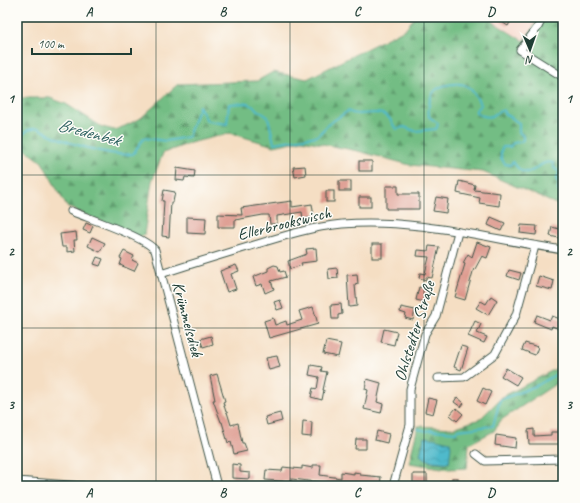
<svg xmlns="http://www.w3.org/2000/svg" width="580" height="503" font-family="Caveat,sans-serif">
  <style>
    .built { fill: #f6d2c4 }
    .forest { fill: url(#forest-firs); stroke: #497d5c; fill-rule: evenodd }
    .water { fill: url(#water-waves); stroke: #377c80 }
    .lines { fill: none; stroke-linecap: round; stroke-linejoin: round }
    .stream { stroke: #4fbacb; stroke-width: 2 }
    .building { fill: #dd978b }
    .minor-casing { stroke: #3f5549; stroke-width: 9 }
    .minor { stroke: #fff; stroke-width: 7 }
    .grid { fill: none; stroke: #1f3d34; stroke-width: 1; stroke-opacity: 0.55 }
    .labels { text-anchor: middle; stroke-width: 3; stroke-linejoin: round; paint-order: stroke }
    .street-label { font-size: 17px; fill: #1f3d34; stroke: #fdfcf7 }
    .water-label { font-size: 18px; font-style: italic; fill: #2d6261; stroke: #fdfcf7 }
    .neatline { fill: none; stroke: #1f3d34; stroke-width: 1.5 }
    .grid-label { font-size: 13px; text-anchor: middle; font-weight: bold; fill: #1f3d34 }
  </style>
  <defs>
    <pattern id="forest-firs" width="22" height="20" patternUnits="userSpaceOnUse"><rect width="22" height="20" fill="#73bd84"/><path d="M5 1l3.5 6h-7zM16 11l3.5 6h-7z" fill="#5e9b6d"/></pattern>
    <pattern id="water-waves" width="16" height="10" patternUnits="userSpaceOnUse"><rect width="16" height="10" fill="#4fbacb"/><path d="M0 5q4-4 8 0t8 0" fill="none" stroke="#4198a6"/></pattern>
  </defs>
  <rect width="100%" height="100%" fill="#fdfcf7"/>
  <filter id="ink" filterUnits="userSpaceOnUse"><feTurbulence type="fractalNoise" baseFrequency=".025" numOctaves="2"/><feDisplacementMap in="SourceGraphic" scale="8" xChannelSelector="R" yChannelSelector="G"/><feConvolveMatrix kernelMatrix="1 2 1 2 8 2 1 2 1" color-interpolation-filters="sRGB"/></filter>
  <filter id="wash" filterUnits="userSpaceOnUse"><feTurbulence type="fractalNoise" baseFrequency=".012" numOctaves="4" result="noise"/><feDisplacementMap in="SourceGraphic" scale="16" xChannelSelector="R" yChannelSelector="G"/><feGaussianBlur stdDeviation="0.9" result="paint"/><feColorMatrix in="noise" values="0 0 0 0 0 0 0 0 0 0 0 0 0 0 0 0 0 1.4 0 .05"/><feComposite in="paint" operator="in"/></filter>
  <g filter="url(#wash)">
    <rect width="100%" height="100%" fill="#f5dec3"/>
    <path class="built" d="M485 17H539L532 30 523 41Z"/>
    <g class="forest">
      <path d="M415 17H485L523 41 532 30 539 17H563V207L483 172 410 165 358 151 302 140 274 146 230 133 190 143 163 153 152 181 144 235 140 237 67 207 42 162 17 143V98H50L66 104 102 127 114 130 125 126 141 118 178 84 257 81 273 72 307 79 405 29Z"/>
      <path d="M563 364V381L554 385 501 420 494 431 469 444 467 468 449 469 409 463 418 426 453 428 480 419 502 397 561 366ZM450 442 449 463 429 462Z"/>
    </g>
    <path class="water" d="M427 437 450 442 451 446 449 463C439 461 428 463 420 455L424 438Z"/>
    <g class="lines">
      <g class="stream">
        <path d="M20 137 28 130 38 128C58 141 110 157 133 154L144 138 166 141 188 137 199 106 207 121 227 124 229 104 248 103 268 117 274 143 317 136 330 123 348 111C359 119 377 107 389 118 392 121 393 126 396 129L404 127 415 131 436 129 437 127 438 123 429 117C428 110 429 99 433 93 439 84 460 81 468 87 474 91 477 99 481 105L476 110V113C495 122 492 112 504 110V114C510 115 513 120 519 123V132L523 136V140L520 142 513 143 510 147H503L501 150V158L505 164 510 165 513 162C516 165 518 170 522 171 534 177 541 158 553 163L554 168 559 172V174L556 179 559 184 558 190 563 198"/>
        <path d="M418 429 427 431 431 430 456 432 457 430 493 426 500 400 538 385 563 370"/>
      </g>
    </g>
    <g id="blocks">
      <g class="building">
        <path d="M494 17H513L508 26Z"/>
        <rect x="359" y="161" width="13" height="10"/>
        <path d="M305 166 306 175 295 177 293 167Z"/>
        <path d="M177 168 195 171 194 178 185 177 184 181 176 180Z"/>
        <rect x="339" y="181" width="12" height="10"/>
        <path d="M459 181 475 185 474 190 500 193 499 206 479 203 480 198 457 193Z"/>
        <path d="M386 186H398V194H419V209H386Z"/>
        <path d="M164 190 175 192 173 202H171L169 237 162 236 164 201H162Z"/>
        <rect x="326" y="191" width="8" height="11"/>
        <rect x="359" y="197" width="12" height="10"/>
        <path d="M436 197 448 199 446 213 433 211Z"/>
        <path d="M292 201V207L312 204 314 217 303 219 302 212 277 216V224H270L269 215H263L235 220V227H218V214L242 215 241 208Z"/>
        <path d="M187 217 206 218 205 234 187 233Z"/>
        <path d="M491 217 505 223 501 231 488 225Z"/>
        <path d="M86 223 93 226 90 233 83 230Z"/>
        <path d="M521 225 537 226 536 235 520 233Z"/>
        <path d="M552 227 563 230V239L550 236Z"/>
        <path d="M76 232 77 240H74L75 251 67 252V247H62L60 234Z"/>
        <path d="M92 237 105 243 100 252 88 246Z"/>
        <path d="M477 242 491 247 487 258 482 256 475 269 474 268 465 300 455 297 465 264 463 263 468 254 472 257Z"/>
        <rect x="372" y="244" width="10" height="14"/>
        <path d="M429 246 439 247 432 278 426 277V280L419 278 420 273 425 274 429 257 417 256 418 250 428 251Z"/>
        <path d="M316 248 317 261 301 263 302 265 290 269 288 261 307 254 306 249Z"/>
        <path d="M124 251 134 256 132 260 138 263 134 271 120 265 122 259 120 258Z"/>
        <path d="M97 257 103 259 100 266 94 264Z"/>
        <path d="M236 265 239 271 231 274 236 289 227 292 220 271Z"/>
        <path d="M274 265 278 266 280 272 284 271 286 277 271 281 274 289 265 293 262 284 256 286 253 277 268 271V268Z"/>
        <path d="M337 268 338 278 329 279 328 269Z"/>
        <path d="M509 270 521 273 519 280 507 276Z"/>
        <path d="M357 274 358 284 355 285 357 306 349 307 347 275Z"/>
        <path d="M539 276 554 281 552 290 536 286Z"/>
        <path d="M419 287 427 289 424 302 416 300Z"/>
        <path d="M491 296 497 300 488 315 476 308 481 301 486 304Z"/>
        <path d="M280 300 283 308 277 310 274 302Z"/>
        <path d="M341 304 342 314 338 315V319H332L331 305Z"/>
        <path d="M313 307 318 324 269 338 264 321 273 318 275 325 286 321 287 325 302 320 299 311Z"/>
        <path d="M401 307 415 310 413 320 405 318 406 314 400 312Z"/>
        <path d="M537 315 550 320 552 316 563 320V325L561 330 552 326 551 329 534 322Z"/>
        <path d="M475 321 481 324 477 333 487 337 484 343 468 336Z"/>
        <path d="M384 329 397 332 394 345 381 342Z"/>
        <path d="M211 336 213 344 203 347 200 339Z"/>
        <path d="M326 341 341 344 338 357 323 354Z"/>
        <path d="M525 343 538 347 535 355 522 350Z"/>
        <path d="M461 346 468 348 461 370 454 367Z"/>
        <path d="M277 356 280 367 269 370 266 358Z"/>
        <path d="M311 365 322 367 321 371 327 372 323 390H324L322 400 311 397 313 388 317 389 319 377 309 375Z"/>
        <path d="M506 368 521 377 516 385 501 376Z"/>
        <path d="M217 374 225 401 223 402 226 412H227L231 425 238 423 242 443H244L247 451 234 454 231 442 228 443 222 422H221L213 400H215L210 376Z"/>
        <path d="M367 379 381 383 377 402 383 404 381 413 364 409 368 390 365 389Z"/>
        <path d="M483 388 491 392 485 405 477 401Z"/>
        <path d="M457 397 464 403 461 407 454 402Z"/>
        <path d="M428 398 437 400 433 414 425 412Z"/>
        <path d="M456 408 463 414 457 421 450 415Z"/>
        <path d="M280 413 282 421 267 425 265 417Z"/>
        <path d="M303 421 312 422 311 437 302 436Z"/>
        <path d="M534 429V436L551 435V432H563V444H529L528 430Z"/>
        <path d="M377 431 389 434 387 443 375 440Z"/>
        <path d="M496 435 516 438 515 448 495 445Z"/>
        <path d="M356 439H366V449H355Z"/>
        <path d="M232 464 240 465V472L250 473V479L232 478Z"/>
        <path d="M313 465H321L320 475 341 478V472L354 474V472L360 473V475L381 477 380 486H339L327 485V483L291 479V482L265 480 266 470 282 471 283 467 302 469V466L313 468Z"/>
        <path d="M413 474H427V484L413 483Z"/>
        <rect x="452" y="478" width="6" height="8"/>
      </g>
    </g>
  </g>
  <g filter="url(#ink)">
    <use href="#blocks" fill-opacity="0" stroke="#3f5549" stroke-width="1"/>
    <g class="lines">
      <defs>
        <g id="minor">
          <path d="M543 17 538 27 520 50 563 77"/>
          <path d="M71 211C90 219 143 236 155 250L217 486"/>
          <path d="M161 274C191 264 221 255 251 246 280 237 310 227 342 224 417 218 489 239 563 250"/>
          <path d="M438 378 464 377 495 354 516 315 535 246"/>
          <path d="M476 454 485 461 563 459"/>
          <path d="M17 481 83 486"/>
          <path d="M393 486 410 425V389L425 334 436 316 458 232"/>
        </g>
      </defs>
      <use href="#minor" class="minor-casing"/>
      <use href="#minor" class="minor"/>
    </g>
  </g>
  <path class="grid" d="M156 17V486M290 17V486M424 17V486M17 175H563M17 328H563"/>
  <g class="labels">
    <g class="street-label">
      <text transform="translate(284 223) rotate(-14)" y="6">Ellerbrookswisch</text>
      <text transform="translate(188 319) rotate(75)" y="6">Krümmelsdiek</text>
      <text transform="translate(414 331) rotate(-73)" y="6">Ohlstedter Straße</text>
    </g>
    <g class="water-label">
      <text transform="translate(89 132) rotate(15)" y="6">Bredenbek</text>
    </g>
  </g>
  <rect width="580" height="503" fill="none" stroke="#fdfcf7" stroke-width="44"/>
  <g transform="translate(530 50) rotate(178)" stroke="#fdfcf7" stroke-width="3" paint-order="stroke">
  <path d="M0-3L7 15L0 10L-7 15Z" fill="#1f3d34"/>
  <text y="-6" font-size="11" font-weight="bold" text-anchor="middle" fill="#1f3d34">N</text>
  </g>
  <path d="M32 48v6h99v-6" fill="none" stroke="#1f3d34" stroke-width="2"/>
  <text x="38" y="48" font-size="12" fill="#1f3d34" stroke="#fdfcf7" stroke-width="3" paint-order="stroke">100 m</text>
  <rect x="22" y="22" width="536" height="459" class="neatline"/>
  <g class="grid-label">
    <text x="89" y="16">A</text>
    <text x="223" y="16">B</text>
    <text x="357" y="16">C</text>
    <text x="491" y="16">D</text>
    <text x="11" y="103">1</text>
    <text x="569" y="103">1</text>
    <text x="11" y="256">2</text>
    <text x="569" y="256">2</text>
    <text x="11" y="409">3</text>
    <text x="569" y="409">3</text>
    <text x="89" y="497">A</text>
    <text x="223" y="497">B</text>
    <text x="357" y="497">C</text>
    <text x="491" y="497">D</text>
  </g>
</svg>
